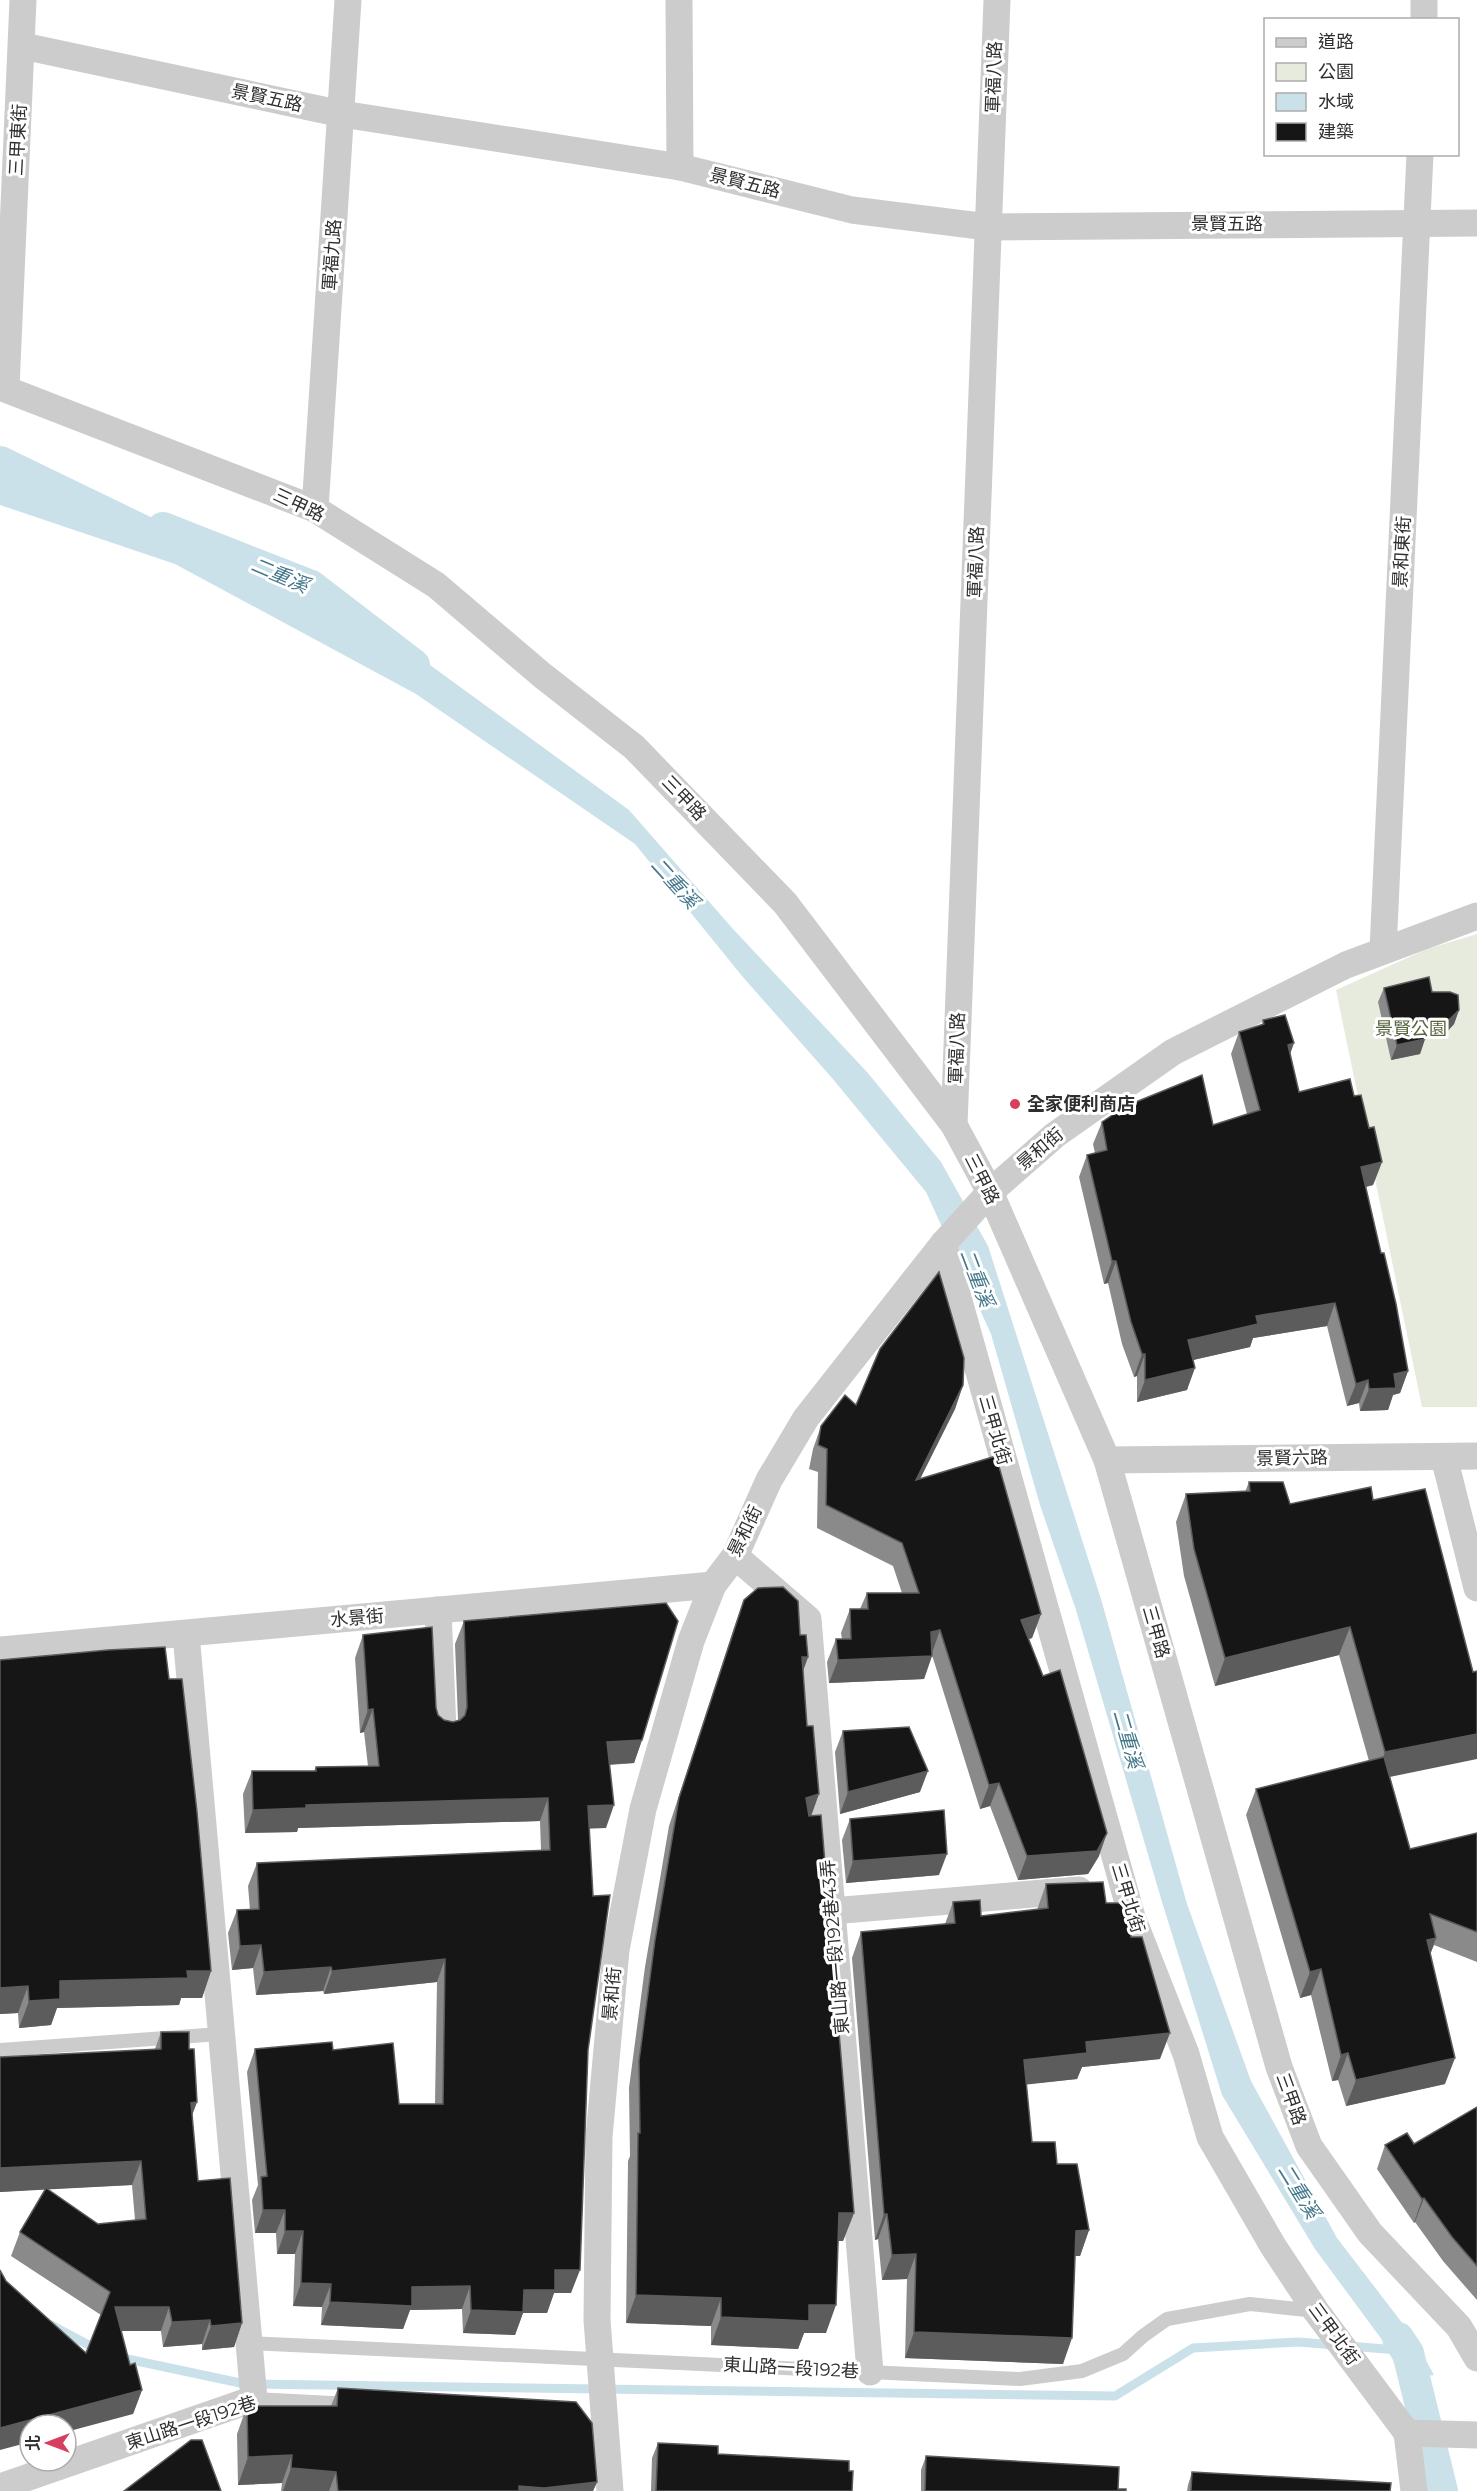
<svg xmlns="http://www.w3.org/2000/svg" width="1477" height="2491" font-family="Montserrat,'Noto Sans TC',sans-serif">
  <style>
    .green { fill: #e6ebde }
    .water { fill: #cbe1e9 }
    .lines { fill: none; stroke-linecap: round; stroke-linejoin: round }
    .stream { stroke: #cbe1e9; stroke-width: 9 }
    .canal { stroke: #cbe1e9; stroke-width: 32 }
    .lane { stroke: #ccc; stroke-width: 14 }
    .street { stroke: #ccc; stroke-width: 27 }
    .wall { fill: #8a8a8a; fill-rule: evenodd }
    .shaded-wall { fill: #5c5c5c }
    .building { fill: #161616; stroke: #5c5c5c; stroke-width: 1.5 }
    .poi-dot { fill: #d6405e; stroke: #fff; stroke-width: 2 }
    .labels { text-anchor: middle; stroke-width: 6; stroke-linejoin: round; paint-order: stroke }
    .street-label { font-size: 18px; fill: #2f2f2f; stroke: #fff }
    .park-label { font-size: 18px; fill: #576640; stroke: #fff }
    .poi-label { font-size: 18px; font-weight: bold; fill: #2f2f2f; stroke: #fff; text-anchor: start }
    .water-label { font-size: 20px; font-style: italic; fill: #43778a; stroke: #fff }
  </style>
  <rect width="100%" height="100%" fill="#fff"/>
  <path class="green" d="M1477 934V1407H1422L1336 990 1427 949Z"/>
  <path class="water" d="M0 446 6 447 192 537 430 665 629 810 733 929 867 1072 941 1162 988 1246 1101 1599 1187 1904 1251 2081 1337 2238 1413 2337 1434 2375 1401 2379 1388 2348 1315 2249 1222 2095 1162 1902 1076 1610 1040 1505 991 1334 926 1192 832 1078 742 976 635 844 416 694 175 564 0 505Z"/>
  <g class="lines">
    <g class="stream">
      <path d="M51 2325 100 2351"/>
      <path d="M118 2357 245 2384 1115 2396 1193 2348 1298 2342 1398 2350"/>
    </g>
    <g class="canal">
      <path d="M163 528 311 586 414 665"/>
      <path d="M1398 2338 1408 2353 1442 2491"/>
    </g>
    <g class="lane">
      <path d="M0 2050 220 2034"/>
      <path d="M249 2343 1020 2379 1082 2371 1123 2354 1143 2336 1167 2319 1250 2304 1316 2311"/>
      <path d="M254 2399 351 2404"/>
    </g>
    <g class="street">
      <path d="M679 0 680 167"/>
      <path d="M1424 20V0"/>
      <path d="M23 46 342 114 680 167 852 210 988 227 1477 223"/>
      <path d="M0 387 315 509 436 585 543 676 634 747 785 903 954 1125 990 1192 1107 1460 1279 2067 1309 2146 1370 2233 1459 2327 1477 2358"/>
      <path d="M6 388 23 0"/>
      <path d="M315 509 348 0"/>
      <path d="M1383 950 1420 154"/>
      <path d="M954 1125 997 0"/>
      <path d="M943 1244 1132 1917 1186 2054 1210 2137 1273 2246 1316 2311 1407 2433 1477 2435"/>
      <path d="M1444 1457 1477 1588"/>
      <path d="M1107 1460 1477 1456"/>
      <path d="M735 1556 808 1619 870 2372"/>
      <path d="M438 1610 443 1730"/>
      <path d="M0 1650 713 1585"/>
      <path d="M832 1911 1079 1890"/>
      <path d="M1407 2433 1414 2491"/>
      <path d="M0 2487 254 2399 186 1634"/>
      <path d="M610 2491 597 2320 599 2137 616 1950 643 1809 691 1641 713 1585 735 1556 769 1480 806 1418 943 1244 990 1192 1055 1135 1173 1052 1346 965 1477 916"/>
    </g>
  </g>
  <g class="wall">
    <path d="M1384 988 1432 992 1459 1010 1454 1024 1445 1034 1425 1039 1420 1054 1391 1060 1378 1002Z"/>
    <path d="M1263 1020 1290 1055 1299 1092 1354 1096 1369 1128 1382 1162 1373 1185 1366 1187 1408 1371 1400 1393 1393 1395 1388 1410 1360 1411 1359 1403 1347 1406 1327 1326 1253 1338 1250 1347 1193 1360 1187 1390 1137 1402V1376L1134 1377 1122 1344 1108 1283 1104 1284 1079 1177 1087 1155 1095 1153 1093 1144 1102 1122 1213 1125 1247 1114 1231 1054 1239 1032 1262 1025Z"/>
    <path d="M963 1385 955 1409 920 1479 1041 1614 1032 1638 1029 1639 1099 1856 1088 1874 1018 1880 990 1806 980 1809 932 1655 924 1679 829 1683 827 1662 836 1639H842L841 1633 850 1609H860L867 1593H902L893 1566 817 1528 818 1472 809 1469 813 1449 821 1426 856 1405Z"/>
    <path d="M1249 1482 1290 1504 1371 1487 1390 1777 1410 1849 1477 1833V1962L1434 1945 1430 1954 1445 2084 1346 2106 1338 2080 1332 2081 1311 1995 1300 1998 1246 1815 1256 1789 1369 1761 1339 1655 1215 1686 1184 1576 1176 1522 1186 1494 1245 1492Z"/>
    <path d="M744 1600 808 1657 803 1671 811 1816 854 2213 843 2241H838L826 2333H804L798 2349 711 2345V2326L626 2323 628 2161 630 2156 629 2088 645 1967 669 1826 734 1628Z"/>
    <path d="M464 1621 642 1740 634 1763 610 1765 606 1828H589L588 2050 571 2293H554L547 2313H523L515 2335 463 2333 462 2309 410 2310 403 2329 321 2325 322 2307 293 2306 295 2254H277L276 2233H255L252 2200 258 2185 247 2072 255 2049 333 2050 399 2104H435L437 1982 324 1994 323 1991 256 1995 253 1968 232 1970 228 1933 237 1910H250L248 1886 257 1863 541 1850 540 1821 298 1828 297 1832 245 1833 243 1794 252 1771H314L316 1767 368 1766 364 1732 360 1733 355 1658 363 1635 436 1708 438 1715 444 1720 453 1722 458 1720 455 1644Z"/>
    <path d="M0 1660 169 1679 211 1971 202 1998H181L179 2005 57 2008 51 2025 19 2028 18 2013 0 2014Z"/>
    <path d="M843 1731 920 1792 840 1814 835 1752Z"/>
    <path d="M850 1819 939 1875 846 1883 842 1840Z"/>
    <path d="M1046 1884 1106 1903 1124 1916 1131 1937 1160 2059 1082 2067 1077 2079 1026 2084 1032 2142 1057 2164 1089 2230 1080 2256H1075L1063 2364 905 2358 907 2279 882 2280 878 2239 875 2240 852 1958 861 1932 945 1924 953 1902 981 1916 1037 1910Z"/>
    <path d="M161 2032 189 2049 197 2102 192 2115 198 2181 242 2323 234 2347 202 2350V2344L163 2347 161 2331H121L130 2365 142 2390 133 2414 6 2281 86 2353 101 2315 11 2256 20 2232 45 2189 0 2192 155 2049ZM132 2185 135 2220 98 2224 47 2189Z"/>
    <path d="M1477 2107V2300L1443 2261 1415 2222 1414 2223 1377 2169 1385 2145 1414 2144Z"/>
    <path d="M338 2388 597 2482 593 2491H281L282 2483 238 2485 237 2434 247 2406H331Z"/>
    <path d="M658 2443 718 2454 849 2471 852 2491H651L652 2458Z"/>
    <path d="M926 2456 1118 2489 1126 2491H921V2470Z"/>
    <path d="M1192 2472 1390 2491H1187L1188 2485Z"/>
  </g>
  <g class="shaded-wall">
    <path d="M1459 1010 1454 1024 1445 1034 1416 1041 1421 1026Z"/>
    <path d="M1425 1039 1420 1054 1391 1060 1397 1045Z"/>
    <path d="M1294 1043 1286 1066 1288 1045Z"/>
    <path d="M1382 1162 1373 1185 1353 1190 1361 1167Z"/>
    <path d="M1112 1261H1116L1108 1283 1104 1284Z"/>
    <path d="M1335 1303 1327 1326 1253 1338 1250 1347 1180 1363 1188 1340 1256 1316Z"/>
    <path d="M1142 1354H1145L1137 1376 1134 1377Z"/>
    <path d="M1195 1368 1187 1390 1137 1402 1145 1380Z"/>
    <path d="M1408 1371 1400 1393 1393 1395 1388 1410 1360 1411 1369 1389 1394 1374Z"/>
    <path d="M1368 1380 1359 1403 1347 1406 1356 1384Z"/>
    <path d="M963 1385 955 1409 908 1503 916 1480Z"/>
    <path d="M1041 1614 1032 1638 1013 1644 1021 1620Z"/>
    <path d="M1350 1627 1339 1655 1215 1686 1225 1658Z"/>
    <path d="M940 1630 932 1653 931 1632Z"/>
    <path d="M932 1656 924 1679 829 1683 838 1660Z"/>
    <path d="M802 1657H808L798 1685Z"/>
    <path d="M373 1709 364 1732 360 1733 368 1710Z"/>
    <path d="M1477 1734V1759L1375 1780 1385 1752Z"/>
    <path d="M642 1740 634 1763 599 1765 607 1742Z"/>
    <path d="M928 1771 920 1792 840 1814 848 1792Z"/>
    <path d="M999 1783 990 1806 980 1809 989 1785Z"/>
    <path d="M819 1794 809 1822 806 1798Z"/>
    <path d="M548 1798 540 1821 298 1828 297 1832 245 1833 253 1810 306 1805Z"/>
    <path d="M614 1805 606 1828 580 1829 588 1806Z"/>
    <path d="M1107 1833 1099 1856 1088 1874 1018 1880 1027 1856Z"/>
    <path d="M947 1854 939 1875 846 1883 853 1861Z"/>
    <path d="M1436 1938 1427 1964V1940Z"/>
    <path d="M261 1945 253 1968 232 1970 240 1946Z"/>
    <path d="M445 1959 437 1982 324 1994 332 1971Z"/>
    <path d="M331 1967 323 1991 256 1995 264 1972Z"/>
    <path d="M1321 1969 1311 1995 1300 1998 1310 1972Z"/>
    <path d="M187 1971H211L202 1998H181L179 2005 57 2008 51 2025 19 2028 29 2001 60 1981Z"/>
    <path d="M28 1986 18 2013 0 2014V1988Z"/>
    <path d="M1170 2033 1160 2059 1082 2067 1077 2079 1014 2086 1024 2060 1086 2042Z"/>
    <path d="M1348 2053 1338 2080 1332 2081 1341 2055Z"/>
    <path d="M1455 2058 1445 2084 1346 2106 1356 2080Z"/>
    <path d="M197 2102 188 2126 191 2103Z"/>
    <path d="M141 2161 132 2185 0 2192V2168Z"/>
    <path d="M1424 2198 1415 2222 1414 2223 1422 2199Z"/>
    <path d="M263 2210H285L276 2233H255Z"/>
    <path d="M839 2213H854L843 2241H828Z"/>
    <path d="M884 2214H887L878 2239 875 2240Z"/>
    <path d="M1089 2230 1080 2256H1067L1076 2231Z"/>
    <path d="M285 2231H303L295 2254H277Z"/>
    <path d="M916 2254 907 2279 882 2280 892 2255Z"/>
    <path d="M555 2270H580L571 2293H554L547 2313H523L515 2335 463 2333 471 2310 524 2290Z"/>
    <path d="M301 2283 331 2284 322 2307 293 2306Z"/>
    <path d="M470 2286 462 2309 410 2310 403 2329 321 2325 330 2302 412 2287Z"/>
    <path d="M636 2295 721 2298 711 2326 626 2323Z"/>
    <path d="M809 2305H836L826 2333H804L798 2349 711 2345 721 2317Z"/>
    <path d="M115 2307H169L161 2331H106Z"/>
    <path d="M210 2320 202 2344 163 2347 172 2322Z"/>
    <path d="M242 2323 234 2347 202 2350 211 2326Z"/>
    <path d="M914 2332 1072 2338 1063 2364 905 2358Z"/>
    <path d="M142 2390 133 2414 66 2432V2425H30V2442L0 2450V2428Z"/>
    <path d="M292 2455 282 2483 238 2485 248 2457Z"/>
    <path d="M291 2468 336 2472 329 2491H283Z"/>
    <path d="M597 2482 593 2491H517L519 2486Z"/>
  </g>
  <g class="building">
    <path d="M1429 977 1432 992H1450L1458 995 1459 1010 1450 1019 1421 1026 1425 1039 1397 1045 1384 988Z"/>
    <path d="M1285 1015 1294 1043 1288 1045 1299 1092 1350 1079 1354 1096 1361 1095 1369 1128 1374 1127 1382 1162 1361 1167 1381 1253H1384L1396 1304 1408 1371 1394 1374 1396 1388 1369 1389 1368 1380 1356 1384 1335 1303 1256 1316 1258 1324 1188 1340 1195 1368 1145 1380V1354H1142L1131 1322 1116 1261H1112L1087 1155 1107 1150 1102 1122 1126 1106 1202 1075 1213 1125 1260 1110 1239 1032 1264 1024 1263 1020Z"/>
    <path d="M939 1272 964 1358 963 1385 916 1480 996 1456 1041 1614 1021 1620 1043 1676 1060 1670 1107 1833 1097 1851 1027 1856 999 1783 989 1785 940 1630 931 1632 932 1656 838 1660 836 1639H851L850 1609H868L867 1593H919L902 1543 826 1505 827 1449 818 1445 821 1426 845 1395 856 1405 880 1349Z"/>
    <path d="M1249 1482H1283L1290 1504 1371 1487 1373 1500 1425 1489 1473 1672 1477 1671V1734L1385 1752 1350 1627 1225 1658 1194 1549 1186 1494 1250 1491Z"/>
    <path d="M783 1587 798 1601 800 1635H806L808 1657H802L807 1726H813L819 1794 806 1798 809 1816 821 1815 854 2213H839L836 2305H809V2321L721 2317V2298L636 2295 638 2133H640L639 2061 655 1940 679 1798 744 1600 758 1588Z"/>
    <path d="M666 1603 678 1621 642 1740 607 1742 614 1805 588 1806 593 1896 610 1895 588 2050 580 2270H555V2290H524L523 2312 471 2310 470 2286 412 2287V2306L330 2302 331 2284 301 2283 303 2231H285V2210H263L261 2177 267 2176 255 2049 332 2042 333 2050 393 2043 399 2104H443L445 1959 332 1971 331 1967 264 1972 261 1945 240 1946 237 1910 259 1909 257 1863 550 1850 548 1798 306 1805V1808L253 1810 252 1771H316V1767L379 1766 373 1709 368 1710 363 1635 432 1627 436 1708 438 1715 444 1720 453 1722 460 1720 465 1715 467 1707 464 1621Z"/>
    <path d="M165 1647 169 1679H182L197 1812 211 1971H187L188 1978 60 1981V1999L29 2001 28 1986 0 1988V1660L108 1650Z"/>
    <path d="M909 1727 928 1771 848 1792 843 1731Z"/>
    <path d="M1384 1757 1410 1849 1477 1833V1932L1430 1914 1436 1938 1427 1940 1455 2058 1356 2080 1348 2053 1341 2055 1321 1969 1310 1972 1256 1789Z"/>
    <path d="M944 1810 947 1854 853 1861 850 1819Z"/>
    <path d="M1103 1882 1106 1903H1124V1916H1129L1131 1937H1142L1170 2033 1086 2042 1087 2053 1024 2060 1032 2142H1055L1057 2164H1077L1089 2230 1076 2231 1072 2338 914 2332 916 2254 892 2255 887 2214H884L861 1932 955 1923 953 1902 980 1900 981 1916 1048 1908 1046 1884Z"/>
    <path d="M161 2032H189V2049H194L197 2102 191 2103 198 2181 230 2178 242 2323 211 2326 210 2320 172 2322 169 2307H115L130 2365 135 2363 142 2390 0 2428V2270L6 2281 86 2353 110 2292 20 2232 46 2188 98 2224 146 2219 141 2161 0 2168V2057L161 2049Z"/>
    <path d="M1477 2107V2266L1452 2237 1424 2198 1422 2199 1385 2145 1407 2133 1414 2144Z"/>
    <path d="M338 2388 576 2402 592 2423 597 2482 544 2488 519 2486V2491H338L336 2472 291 2468 292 2455 248 2457 247 2406H337Z"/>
    <path d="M191 2440H202L221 2491H124Z"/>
    <path d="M658 2443 718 2446V2454L849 2461V2471H853L852 2491H656Z"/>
    <path d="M926 2456 1119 2467 1118 2489H1126V2491H925Z"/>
    <path d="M1192 2472 1391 2483 1390 2491H1191Z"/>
  </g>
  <circle class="poi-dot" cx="1015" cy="1104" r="6"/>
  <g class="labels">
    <g class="street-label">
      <text transform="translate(994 77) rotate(-88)" y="6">軍福八路</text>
      <text transform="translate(267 98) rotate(12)" y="6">景賢五路</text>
      <text transform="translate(18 140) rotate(-87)" y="6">三甲東街</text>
      <text transform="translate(745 183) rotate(14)" y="6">景賢五路</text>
      <text x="1227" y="230">景賢五路</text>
      <text transform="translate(332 255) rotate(-86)" y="6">軍福九路</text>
      <text transform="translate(299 505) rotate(25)" y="6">三甲路</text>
      <text transform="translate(1402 552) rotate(-87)" y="6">景和東街</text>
      <text transform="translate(976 562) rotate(-88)" y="6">軍福八路</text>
      <text transform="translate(684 798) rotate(46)" y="6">三甲路</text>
      <text transform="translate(957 1048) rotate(-88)" y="6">軍福八路</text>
      <text transform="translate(1040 1149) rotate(-40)" y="6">景和街</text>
      <text transform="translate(982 1179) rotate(63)" y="6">三甲路</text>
      <text transform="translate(995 1430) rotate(74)" y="6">三甲北街</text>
      <text transform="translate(1292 1458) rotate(-1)" y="6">景賢六路</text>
      <text transform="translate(745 1531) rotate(-64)" y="6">景和街</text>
      <text transform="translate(357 1618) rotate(-5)" y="6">水景街</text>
      <text transform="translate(1156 1632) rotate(74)" y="6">三甲路</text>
      <text transform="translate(1128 1898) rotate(73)" y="6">三甲北街</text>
      <text transform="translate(835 1947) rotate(-95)" y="6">東山路一段192巷43弄</text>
      <text transform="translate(612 1994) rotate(-85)" y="6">景和街</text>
      <text transform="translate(1291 2099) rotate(70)" y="6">三甲路</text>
      <text transform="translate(1334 2334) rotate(54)" y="6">三甲北街</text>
      <text transform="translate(791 2368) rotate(3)" y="6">東山路一段192巷</text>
      <text transform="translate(191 2423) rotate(-18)" y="6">東山路一段192巷</text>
    </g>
    <g class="park-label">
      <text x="1411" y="1035">景賢公園</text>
    </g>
    <g class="poi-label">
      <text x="1027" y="1110">全家便利商店</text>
    </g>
    <g class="water-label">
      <text transform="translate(280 575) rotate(23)" y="7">二重溪</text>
      <text transform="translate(675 883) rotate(48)" y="7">二重溪</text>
      <text transform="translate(977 1278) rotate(69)" y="7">二重溪</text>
      <text transform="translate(1128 1739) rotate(74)" y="7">二重溪</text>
      <text transform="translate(1299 2191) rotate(58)" y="7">二重溪</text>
    </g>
  </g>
  <rect x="1264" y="18" width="195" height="138" fill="#ffffff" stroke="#acacac" stroke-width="1.5"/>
  <rect x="1276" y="38" width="30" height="9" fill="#cccccc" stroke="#acacac" stroke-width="1.5"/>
  <text x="1318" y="48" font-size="18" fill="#2f2f2f">道路</text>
  <rect x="1276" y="63" width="30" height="18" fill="#e6ebde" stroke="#acacac" stroke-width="1.5"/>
  <text x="1318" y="78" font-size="18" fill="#2f2f2f">公園</text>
  <rect x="1276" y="93" width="30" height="18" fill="#cbe1e9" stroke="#acacac" stroke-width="1.5"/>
  <text x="1318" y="108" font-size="18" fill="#2f2f2f">水域</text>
  <rect x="1276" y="123" width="30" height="18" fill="#161616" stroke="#acacac" stroke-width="1.5"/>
  <text x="1318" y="138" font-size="18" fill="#2f2f2f">建築</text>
  <g transform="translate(48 2443) rotate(270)"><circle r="28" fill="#ffffff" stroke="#acacac" stroke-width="1.5"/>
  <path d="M0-4.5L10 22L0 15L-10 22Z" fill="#d6405e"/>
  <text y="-9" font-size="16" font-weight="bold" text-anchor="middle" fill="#2f2f2f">北</text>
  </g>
</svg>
